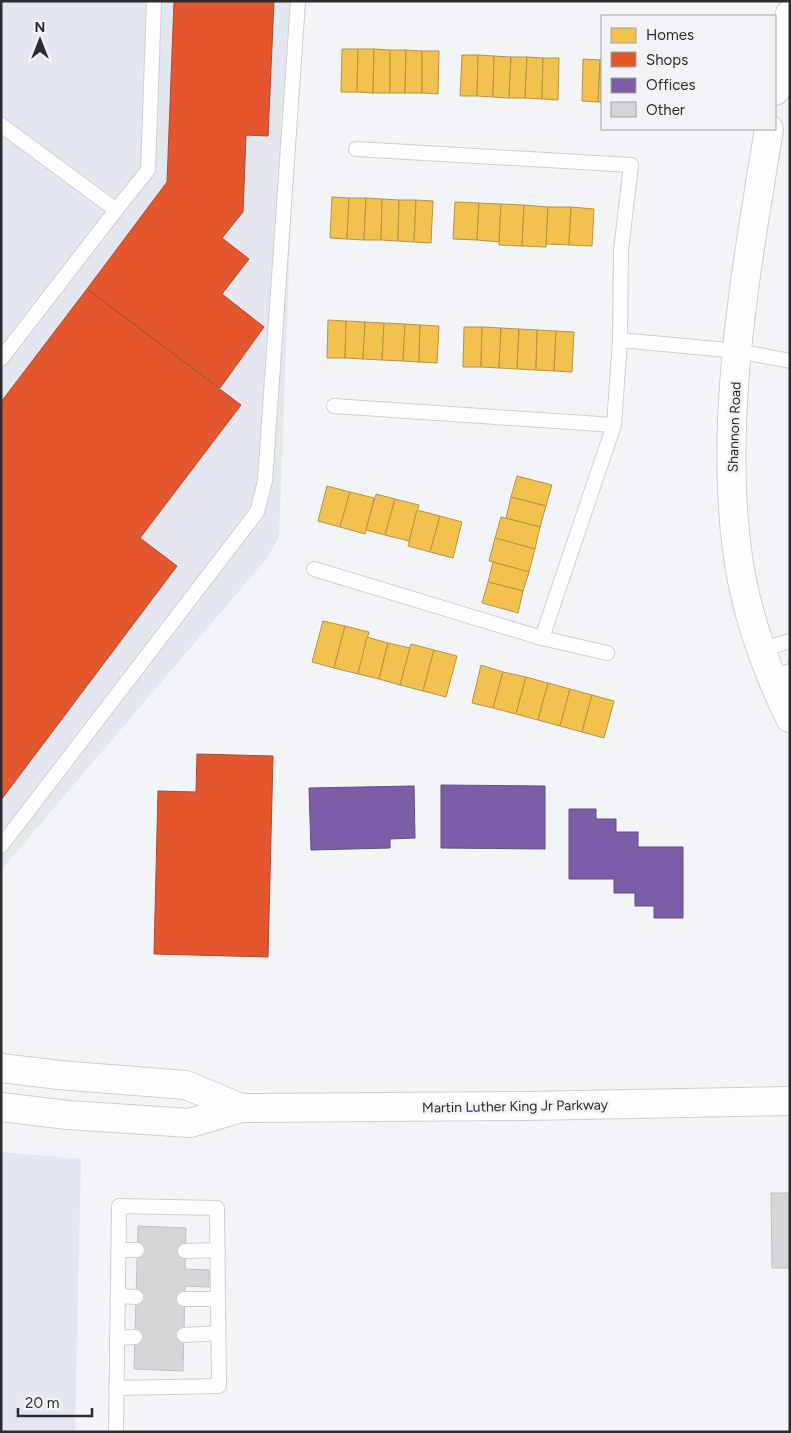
<svg xmlns="http://www.w3.org/2000/svg" width="791" height="1433" font-family="Figtree,sans-serif">
  <style>
    .built { fill: #e4e7ef }
    .homes { fill: #f2c14e; stroke: #b69444 }
    .shops { fill: #e4572e; stroke: #ac4a2e }
    .offices { fill: #7b5ea7; stroke: #634f83 }
    .building { fill: #d5d6d8; stroke: #c0c1c3 }
    .lines { fill: none; stroke-linecap: round; stroke-linejoin: round }
    .service-casing { stroke: #cecfd2; stroke-width: 16 }
    .tertiary-casing { stroke: #cecfd2; stroke-width: 30 }
    .primary-casing { stroke: #cecfd2; stroke-width: 30 }
    .service { stroke: #fdfdfe; stroke-width: 14 }
    .tertiary { stroke: #fdfdfe; stroke-width: 28 }
    .primary { stroke: #fdfdfe; stroke-width: 28 }
    .labels { text-anchor: middle; stroke-width: 5; stroke-linejoin: round; paint-order: stroke }
    .street-label { font-size: 14px; fill: #2b2c2e; stroke: #f1f3f8 }
  </style>
  <rect width="100%" height="100%" fill="#f2f4f7"/>
  <g class="built">
    <path d="M1 1H304L292 185 279 537 267 558 1 870Z"/>
    <path d="M1 1152 81 1159 75 1432H1Z"/>
  </g>
  <g class="homes">
    <path d="M342 49H358L357 92H341Z"/>
    <path d="M358 49H374L373 93 357 92Z"/>
    <path d="M374 49 390 50V93H373Z"/>
    <path d="M390 50H406L405 93H390Z"/>
    <path d="M406 50 422 51V93H405Z"/>
    <path d="M422 51H439L438 94 422 93Z"/>
    <path d="M462 55H478L477 96H460Z"/>
    <path d="M478 55 494 56 493 97 477 96Z"/>
    <path d="M494 56 511 57 509 98 493 97Z"/>
    <path d="M511 57H527L525 98H509Z"/>
    <path d="M527 57 543 58 542 99 525 98Z"/>
    <path d="M543 58H559L558 100 542 99Z"/>
    <path d="M583 59 600 60 598 102 582 101Z"/>
    <path d="M600 60H602V102H598Z"/>
    <path d="M332 197 349 198 347 239 330 238Z"/>
    <path d="M349 198H366L364 240 347 239Z"/>
    <path d="M366 198 382 199 381 240H364Z"/>
    <path d="M382 199 399 200 398 241 381 240Z"/>
    <path d="M399 200H416L414 242 398 241Z"/>
    <path d="M416 200 433 201 431 243 414 242Z"/>
    <path d="M455 202 479 203 477 240 453 239Z"/>
    <path d="M479 203 501 204 499 242 477 240Z"/>
    <path d="M501 204 524 205 522 246 499 245Z"/>
    <path d="M524 205 548 207 546 247 522 246Z"/>
    <path d="M548 207H571L569 245 546 244Z"/>
    <path d="M571 207 594 209 592 246 569 245Z"/>
    <path d="M328 320 346 321 345 358H327Z"/>
    <path d="M346 321 365 322 363 359 345 358Z"/>
    <path d="M365 322 384 323 382 360 363 359Z"/>
    <path d="M384 323 405 324 403 361 382 360Z"/>
    <path d="M405 324 420 325 419 362 403 361Z"/>
    <path d="M420 325 439 326 437 363 419 362Z"/>
    <path d="M464 327H482L481 367H463Z"/>
    <path d="M482 327 501 328 499 368 481 367Z"/>
    <path d="M501 328 519 329 517 369 499 368Z"/>
    <path d="M519 329 537 330 536 370 517 369Z"/>
    <path d="M537 330 556 331 554 371 536 370Z"/>
    <path d="M556 331 574 332 572 372 554 371Z"/>
    <path d="M517 476 552 485 546 506 511 497Z"/>
    <path d="M327 486 350 492 340 527 318 521Z"/>
    <path d="M350 492 374 498 365 534 340 527Z"/>
    <path d="M376 494 395 499 385 535 366 530Z"/>
    <path d="M511 497 546 506 540 527 506 518Z"/>
    <path d="M395 499 419 505 409 541 385 535Z"/>
    <path d="M417 510 440 516 430 552 408 546Z"/>
    <path d="M440 516 462 522 453 558 430 552Z"/>
    <path d="M501 517 540 527 535 549 495 538Z"/>
    <path d="M495 538 535 549 529 572 489 561Z"/>
    <path d="M493 562 529 572 523 591 488 582Z"/>
    <path d="M488 582 523 591 518 613 482 603Z"/>
    <path d="M323 621 345 626 334 668 312 662Z"/>
    <path d="M345 626 369 632 358 674 334 668Z"/>
    <path d="M367 637 388 643 379 679 358 674Z"/>
    <path d="M388 643 410 648 400 685 379 679Z"/>
    <path d="M411 644 434 650 423 691 400 685Z"/>
    <path d="M434 650 457 656 446 697 423 691Z"/>
    <path d="M481 665 503 672 493 708 472 703Z"/>
    <path d="M503 672 526 677 516 714 493 708Z"/>
    <path d="M526 677 548 683 538 720 516 714Z"/>
    <path d="M548 683 570 689 560 726 538 720Z"/>
    <path d="M570 689 592 695 582 732 560 726Z"/>
    <path d="M592 695 614 701 604 738 582 732Z"/>
  </g>
  <g class="shops">
    <path d="M174 1H274L268 136 246 135 243 212 222 238 249 259 222 294 264 327 220 388 87 289 167 182Z"/>
    <path d="M87 289 241 405 140 538 177 566 1 800V402Z"/>
    <path d="M197 754 273 756 268 957 154 954 158 791 196 792Z"/>
  </g>
  <g class="offices">
    <path d="M441 785 545 786V849L441 848Z"/>
    <path d="M414 786 415 838 390 839V848L311 850 309 788Z"/>
    <path d="M569 809H596V819H616V832H638V847H683V918H654V906H635V893H614V879H569Z"/>
  </g>
  <g class="building">
    <path d="M771 1193H790V1268H772Z"/>
    <path d="M138 1226 186 1228 185 1269 209 1270V1287L185 1286 183 1371 134 1369Z"/>
  </g>
  <g class="lines">
    <defs>
      <g id="service">
        <path d="M1 125 116 210 1 359"/>
        <path d="M356 149 631 165 621 250 620 340 614 425 542 638"/>
        <path d="M116 210 148 170 154 1"/>
        <path d="M620 340 738 351 790 361"/>
        <path d="M334 406 614 425"/>
        <path d="M314 569 542 638 607 653"/>
        <path d="M761 650 790 641"/>
        <path d="M772 678 790 671"/>
        <path d="M1 846 257 512 265 481 298 1"/>
        <path d="M119 1250H137"/>
        <path d="M185 1251 218 1250"/>
        <path d="M118 1296 136 1297"/>
        <path d="M184 1299H218"/>
        <path d="M184 1335 218 1333"/>
        <path d="M117 1338 135 1337"/>
        <path d="M116 1432 119 1206 217 1208 219 1386 116 1388"/>
      </g>
      <g id="tertiary">
        <path d="M775 91 790 14"/>
        <path d="M769 129C747 265 718 419 738 557 746 613 765 667 790 718"/>
      </g>
      <g id="primary">
        <path d="M1 1068 59 1075 186 1085 241 1108"/>
        <path d="M1 1107 68 1115 190 1123 241 1108 526 1106 790 1101"/>
      </g>
    </defs>
    <use href="#service" class="service-casing"/>
    <use href="#tertiary" class="tertiary-casing"/>
    <use href="#primary" class="primary-casing"/>
    <use href="#service" class="service"/>
    <use href="#tertiary" class="tertiary"/>
    <use href="#primary" class="primary"/>
  </g>
  <g class="labels">
    <g class="street-label">
      <text transform="translate(734 427) rotate(-88)" y="5">Shannon Road</text>
      <text transform="translate(515 1106) rotate(-1)" y="5">Martin Luther King Jr Parkway</text>
    </g>
  </g>
  <rect width="791" height="1433" fill="none" stroke="#2b2c2e" stroke-width="5"/>
  <rect x="601" y="15" width="175" height="115" fill="#f1f3f8" stroke="#a2a3a7"/>
  <rect x="611" y="28" width="25" height="15" fill="#f2c14e" stroke="#a2a3a7"/>
  <text x="646" y="40" font-size="15" fill="#2b2c2e">Homes</text>
  <rect x="611" y="52" width="25" height="15" fill="#e4572e" stroke="#a2a3a7"/>
  <text x="646" y="65" font-size="15" fill="#2b2c2e">Shops</text>
  <rect x="611" y="78" width="25" height="15" fill="#7b5ea7" stroke="#a2a3a7"/>
  <text x="646" y="90" font-size="15" fill="#2b2c2e">Offices</text>
  <rect x="611" y="102" width="25" height="15" fill="#d5d6d8" stroke="#a2a3a7"/>
  <text x="646" y="115" font-size="15" fill="#2b2c2e">Other</text>
  <g transform="translate(40 40)" stroke="#f1f3f8" stroke-width="4" paint-order="stroke">
  <path d="M0-4L9 19L0 12L-9 19Z" fill="#2b2c2e"/>
  <text y="-8" font-size="14" font-weight="bold" text-anchor="middle" fill="#2b2c2e">N</text>
  </g>
  <path d="M18 1408v8h74v-8" fill="none" stroke="#2b2c2e" stroke-width="2.5"/>
  <text x="25" y="1408" font-size="15" fill="#2b2c2e" stroke="#f1f3f8" stroke-width="4" paint-order="stroke">20 m</text>
</svg>
